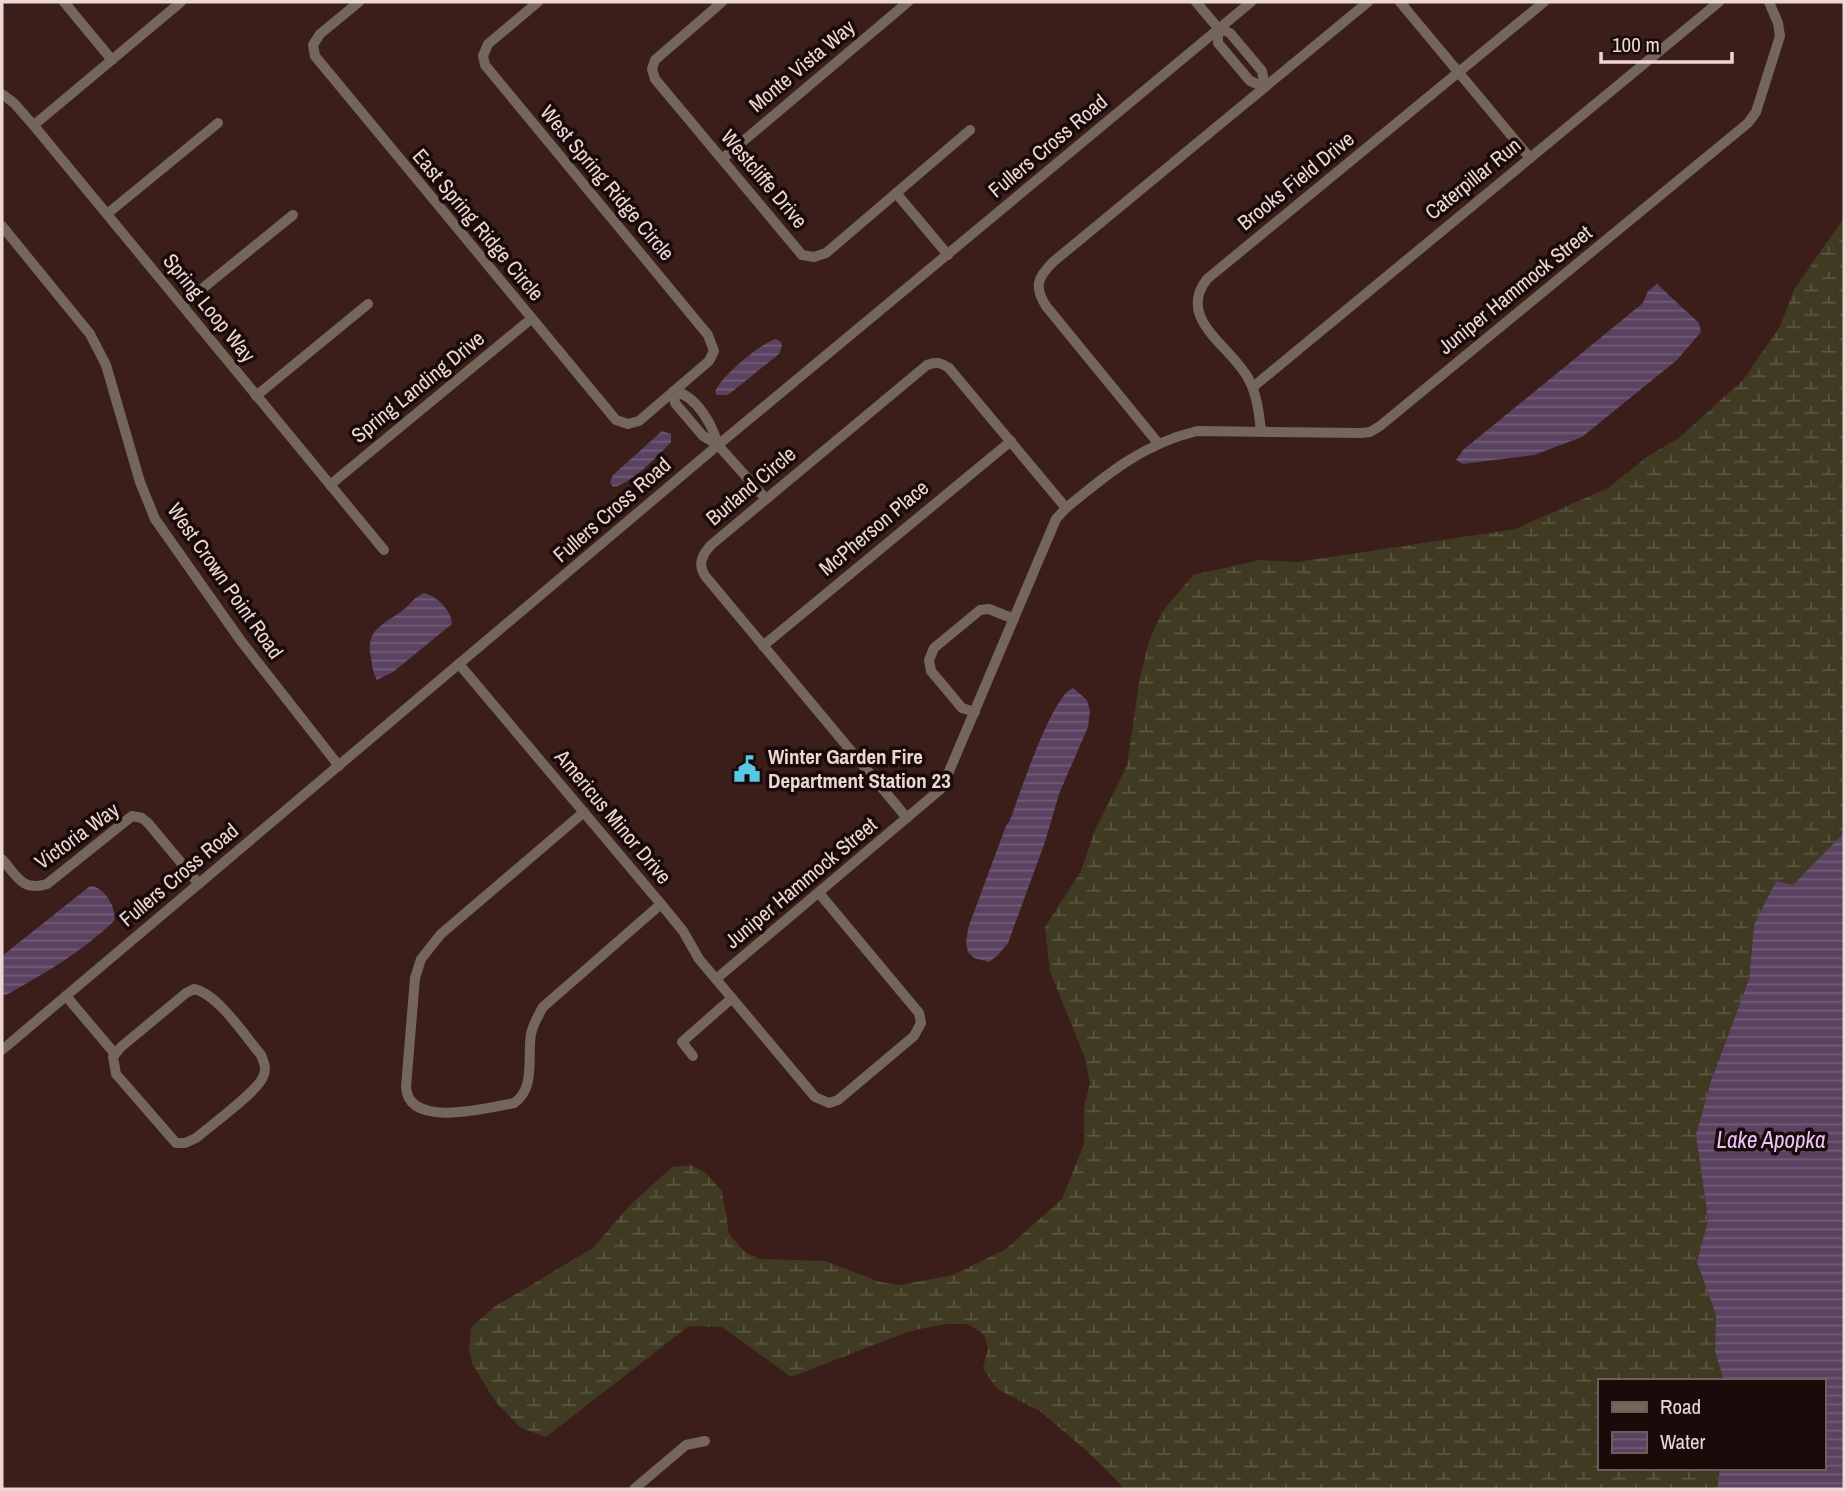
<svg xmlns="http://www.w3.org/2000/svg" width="1846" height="1491" font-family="'Archivo Narrow',sans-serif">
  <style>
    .wetland { fill: url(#wetland-marsh) }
    .water { fill: url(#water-rules) }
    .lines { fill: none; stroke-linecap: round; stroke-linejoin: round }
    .minor { stroke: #74665a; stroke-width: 10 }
    .labels { text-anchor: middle; stroke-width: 7; stroke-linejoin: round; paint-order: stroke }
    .street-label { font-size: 21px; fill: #edd7d4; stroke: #190b0a }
    .poi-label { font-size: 21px; font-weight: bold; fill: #edd7d4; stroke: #190b0a; text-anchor: start }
    .water-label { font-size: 23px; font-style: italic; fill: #eec2f8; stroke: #190b0a }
  </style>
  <defs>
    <pattern id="wetland-marsh" width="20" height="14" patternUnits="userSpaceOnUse" patternTransform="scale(1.75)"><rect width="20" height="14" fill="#3f3a21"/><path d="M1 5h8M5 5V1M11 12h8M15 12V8" fill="none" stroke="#5b5640"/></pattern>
    <pattern id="water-rules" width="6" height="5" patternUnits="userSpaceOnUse" patternTransform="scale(1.75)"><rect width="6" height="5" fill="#5a4260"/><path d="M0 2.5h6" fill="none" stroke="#725d76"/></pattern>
  </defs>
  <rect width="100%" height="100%" fill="#3b1d19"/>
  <path class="wetland" d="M1844 218V833L1754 925 1749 979 1711 1081 1696 1135 1708 1220 1697 1262 1716 1315 1715 1351 1724 1381H1599V1468H1720L1717 1489H1125L1089 1453 1040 1411 997 1389 983 1368 988 1348 984 1335 968 1324H946L910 1331 791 1377 722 1327 689 1326 546 1437 521 1428 494 1400 472 1363 469 1348 471 1328 494 1307 593 1248 629 1206 672 1167 691 1165 706 1173 722 1191 729 1234 744 1251 759 1259 825 1261 880 1282 900 1285 953 1275 1006 1249 1062 1199 1084 1144V1106L1090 1083 1084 1055 1050 972 1045 927 1081 871 1095 830 1127 765 1139 682 1149 641 1162 612 1193 575 1260 560 1297 562 1515 529 1608 488 1648 456 1679 438 1743 380 1779 328 1795 288Z"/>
  <g class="water">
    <path d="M1657 284 1699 323 1701 332 1677 360 1582 437 1534 455 1463 464 1456 460 1463 450 1643 303 1648 291Z"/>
    <path d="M776 339 781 342 782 346 779 354 728 395H717L715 392C720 377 761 343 776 339Z"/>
    <path d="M662 431 671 434V442C659 455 630 485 613 487L610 482 613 475Z"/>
    <path d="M424 593C437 596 452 611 452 624L393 672 377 680C373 673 372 666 371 658 365 630 382 625 402 611 410 605 414 597 424 593Z"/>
    <path d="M1073 688 1087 700 1090 711 1088 727 1059 794 1045 842 1008 943 998 955 989 962 974 958 968 952 966 944 968 928 1006 826 1010 820C1019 796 1052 695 1073 688Z"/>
    <path d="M1844 833V1489H1717L1720 1468H1823V1381H1724L1715 1351 1716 1315 1697 1262 1708 1220 1696 1135 1711 1081 1749 979 1754 925 1776 881 1793 885Z"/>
    <path d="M90 886C104 886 117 908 114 921 83 951 44 974 6 995H2V956Z"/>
  </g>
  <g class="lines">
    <g class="minor">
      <path d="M64 2 112 60"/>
      <path d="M359 2 320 34 313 45 315 56 616 420 628 424 639 421 709 361 714 351 708 335 485 65 483 56 488 44 538 2"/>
      <path d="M722 2 655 60 652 69 655 79 802 255 814 257 826 253 970 130"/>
      <path d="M1196 2 1218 28 1230 33 1262 71 1265 87 1250 81 1218 43V28"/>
      <path d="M1400 2 1530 158"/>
      <path d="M2 94 14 103 35 127 384 550"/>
      <path d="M34 125 181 2"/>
      <path d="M722 159 908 2"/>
      <path d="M896 193 948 255"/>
      <path d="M107 214 218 123"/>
      <path d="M2 226 90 334 106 365 140 482 155 519 241 641 339 766"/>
      <path d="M182 305 293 215"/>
      <path d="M1253 387 1719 2"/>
      <path d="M674 391 675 403 703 436 718 445 766 499"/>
      <path d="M674 391C697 396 712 424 718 445"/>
      <path d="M256 396 368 304"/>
      <path d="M1261 431C1259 413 1257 394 1248 378 1230 345 1176 319 1207 279L1544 2"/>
      <path d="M1158 443 1046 306C1034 287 1037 278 1053 262L1368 2"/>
      <path d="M330 485 531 319"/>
      <path d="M763 646 1011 441"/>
      <path d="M459 664 661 904 683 931 699 959 815 1097 829 1103 838 1100 914 1036 921 1023 919 1013 819 893"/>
      <path d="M975 712 962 708 931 671 929 660 934 648 980 610 989 609 1014 619"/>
      <path d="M584 812 441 934 421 959 415 978 406 1087C408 1129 488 1108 514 1103 536 1089 527 1056 531 1034 533 1024 538 1016 543 1007L661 904"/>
      <path d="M907 818 706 577C697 565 702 555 711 545L927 365C937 361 941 363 949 368L1066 508"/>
      <path d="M2 859C17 876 22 892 47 884L132 816 142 818 148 823 199 884"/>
      <path d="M716 979 942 788 1056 519 1066 508C1107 474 1143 444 1197 431L1361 433 1370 432 1380 426 1748 123 1756 112 1780 36 1778 23 1769 2"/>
      <path d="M194 989C218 994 245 1036 261 1055 264 1062 267 1069 263 1077 257 1092 210 1126 196 1138L185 1143H176L116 1074 113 1057 121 1047 186 993Z"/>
      <path d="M66 996 115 1054"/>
      <path d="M2 1050 718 445 1251 2"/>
      <path d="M693 1056 682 1042 732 998"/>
      <path d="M634 1489 686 1445 705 1441"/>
    </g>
  </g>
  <defs>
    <symbol id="civic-bare" viewBox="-9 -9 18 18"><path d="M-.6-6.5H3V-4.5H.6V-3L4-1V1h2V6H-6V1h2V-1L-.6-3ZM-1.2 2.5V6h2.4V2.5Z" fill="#59c8e4" stroke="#190b0a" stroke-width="2.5" paint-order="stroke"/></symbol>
  </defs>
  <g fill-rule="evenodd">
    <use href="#civic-bare" x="728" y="750" width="38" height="38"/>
  </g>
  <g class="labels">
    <g class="street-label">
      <text transform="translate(802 66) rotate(-40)" y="7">Monte Vista Way</text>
      <text transform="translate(1048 146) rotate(-40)" y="7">Fullers Cross Road</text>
      <text transform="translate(764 179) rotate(50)" y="7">Westcliffe Drive</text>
      <text transform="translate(1473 179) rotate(-39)" y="7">Caterpillar Run</text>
      <text transform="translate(1296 181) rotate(-39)" y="7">Brooks Field Drive</text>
      <text transform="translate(607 183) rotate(50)" y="7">West Spring Ridge Circle</text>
      <text transform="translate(478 225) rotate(50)" y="7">East Spring Ridge Circle</text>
      <text transform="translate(1515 290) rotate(-39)" y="7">Juniper Hammock Street</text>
      <text transform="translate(209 308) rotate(51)" y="7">Spring Loop Way</text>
      <text transform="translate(418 387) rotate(-39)" y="7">Spring Landing Drive</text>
      <text transform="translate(751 486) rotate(-40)" y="7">Burland Circle</text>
      <text transform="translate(612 510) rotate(-41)" y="7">Fullers Cross Road</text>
      <text transform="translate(874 528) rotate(-40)" y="7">McPherson Place</text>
      <text transform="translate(225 581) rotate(55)" y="7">West Crown Point Road</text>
      <text transform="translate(613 817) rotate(50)" y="7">Americus Minor Drive</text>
      <text transform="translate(77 836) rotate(-36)" y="7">Victoria Way</text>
      <text transform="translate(179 875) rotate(-40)" y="7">Fullers Cross Road</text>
      <text transform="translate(801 883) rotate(-40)" y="7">Juniper Hammock Street</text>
    </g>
    <g class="poi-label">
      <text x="768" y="764">Winter Garden Fire<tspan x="768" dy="24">Department Station 23</tspan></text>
    </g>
    <g class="water-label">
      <text x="1771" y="1148">Lake Apopka</text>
    </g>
  </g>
  <rect width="1846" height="1491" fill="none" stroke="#edd7d4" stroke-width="7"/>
  <rect x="1598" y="1379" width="228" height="91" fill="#190b0a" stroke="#6e5d5b" stroke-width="2"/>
  <rect x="1612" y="1402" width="35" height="10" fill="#74665a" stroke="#6e5d5b" stroke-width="2"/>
  <text x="1660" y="1414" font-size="21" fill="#edd7d4">Road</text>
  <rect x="1612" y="1432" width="35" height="21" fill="url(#water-rules)" stroke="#6e5d5b" stroke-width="2"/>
  <text x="1660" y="1449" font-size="21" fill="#edd7d4">Water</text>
  <path d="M1601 52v10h131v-10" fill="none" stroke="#edd7d4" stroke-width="3.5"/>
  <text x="1612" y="52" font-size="21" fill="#edd7d4" stroke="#190b0a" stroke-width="5" paint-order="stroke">100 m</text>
</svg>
